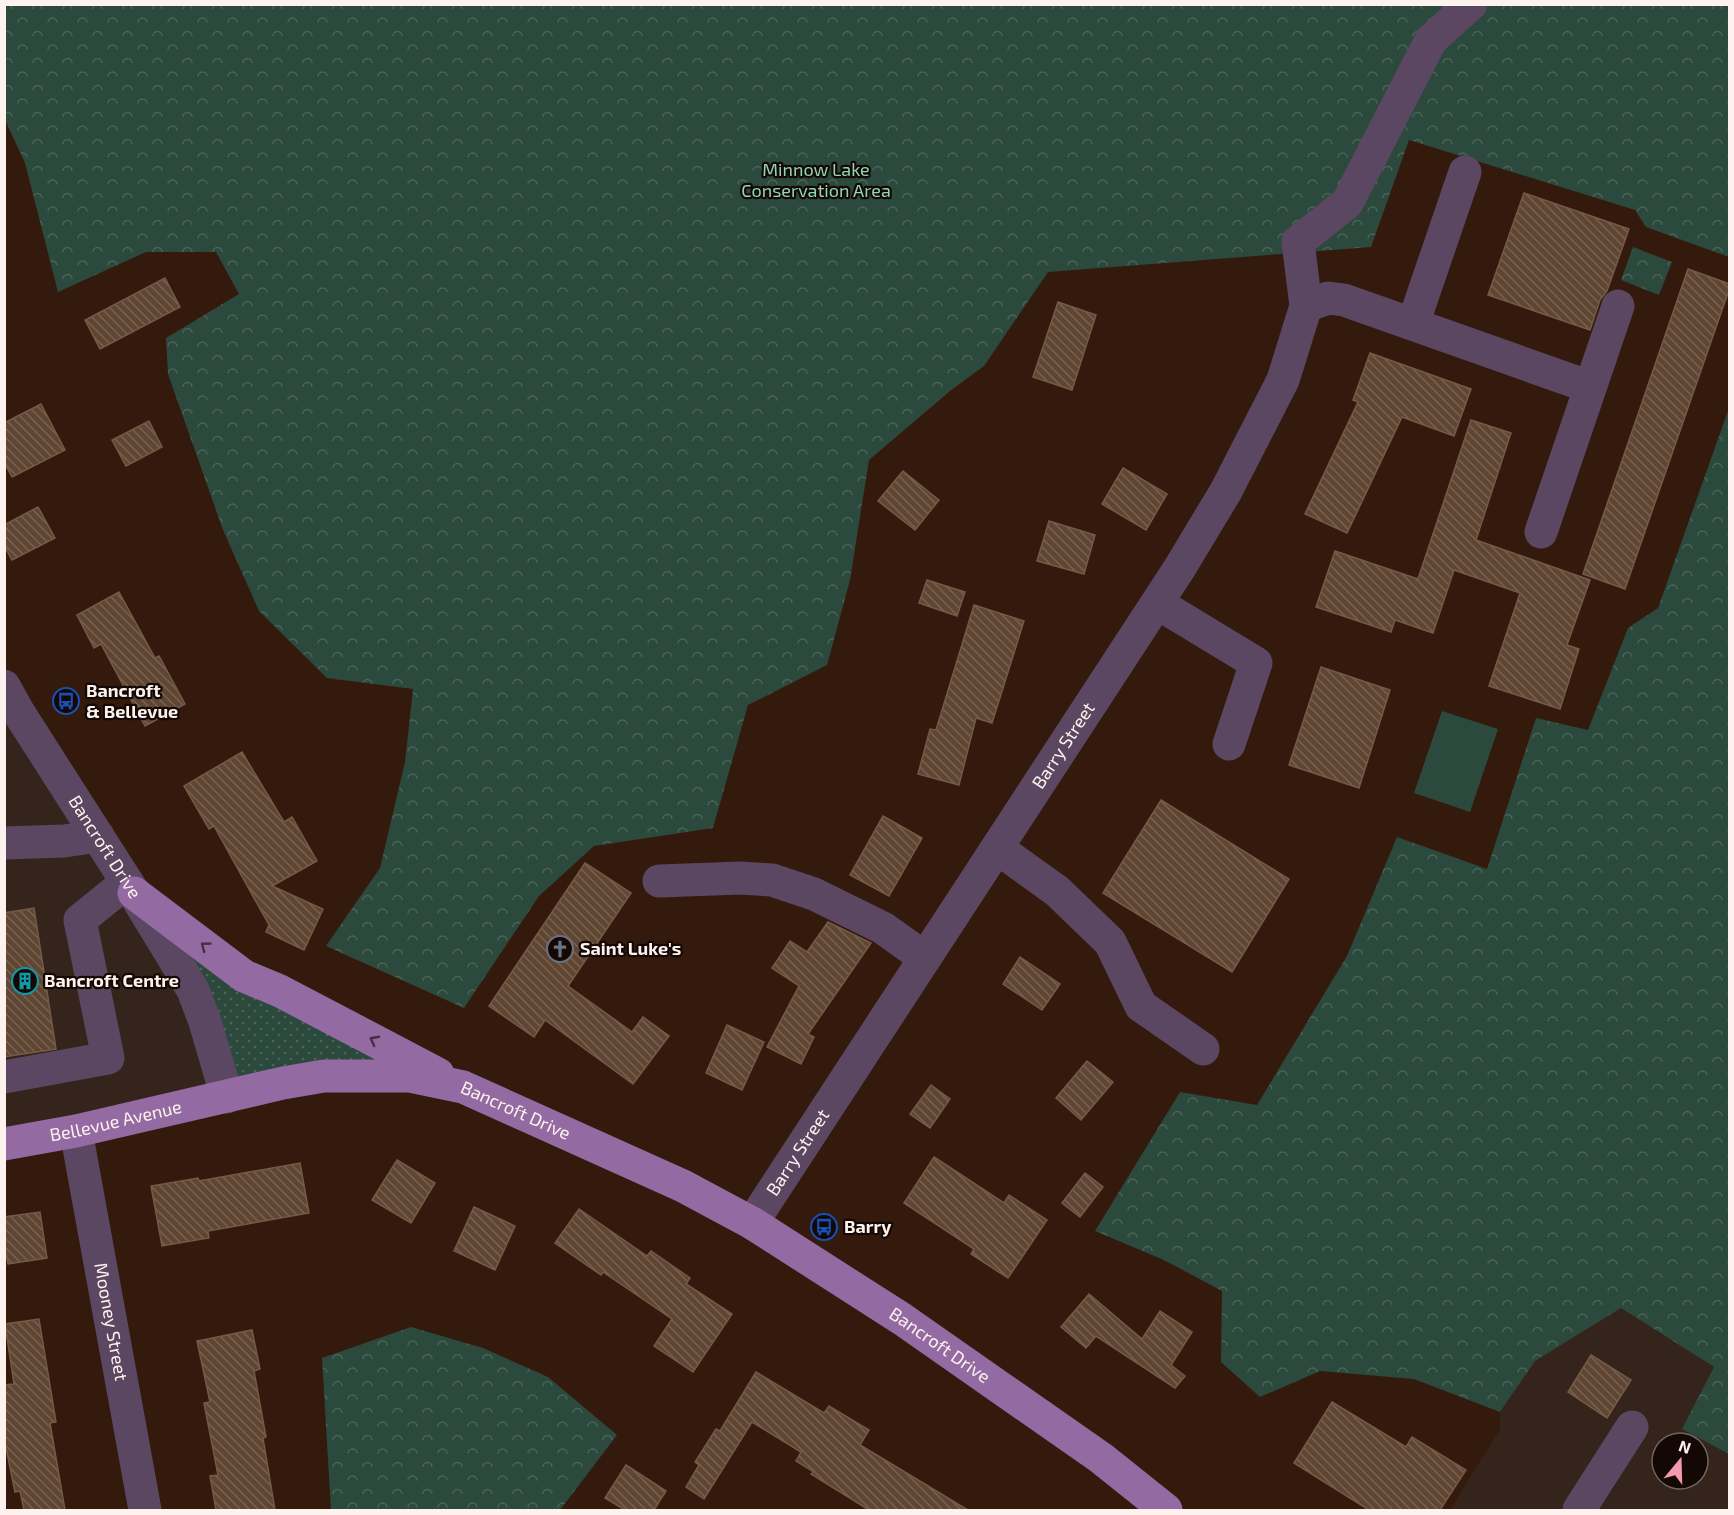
<svg xmlns="http://www.w3.org/2000/svg" width="1734" height="1515" font-family="'Exo 2',sans-serif">
  <style>
    .commercial { fill: #35241c; fill-rule: evenodd }
    .grass { fill: #2b493c }
    .forest { fill: url(#forest-crowns) }
    .garden { fill: url(#garden-dots) }
    .building { fill: url(#building-back-hatch); stroke: #755a47; stroke-width: 1.5 }
    .lines { fill: none; stroke-linecap: round; stroke-linejoin: round }
    .minor { stroke: #5b4762; stroke-width: 33 }
    .major { stroke: #946aa3; stroke-width: 33 }
    .oneway { stroke: #472f44 }
    .labels { text-anchor: middle; stroke-width: 4.5; stroke-linejoin: round; paint-order: stroke }
    .park-label { font-size: 18px; fill: #91d6b7; stroke: #130804 }
    .poi-label { font-size: 18px; font-weight: bold; fill: #fdf2ed; stroke: #130804; text-anchor: start }
    .street-label { font-size: 18px; fill: #fdf2ed; stroke: #130804 }
  </style>
  <defs>
    <pattern id="forest-crowns" width="20" height="18" patternUnits="userSpaceOnUse" patternTransform="scale(1.5)"><rect width="20" height="18" fill="#2b493c"/><path d="M2 6a3 3 0 1 1 6 0M12 15a3 3 0 1 1 6 0" fill="none" stroke="#4b6458"/></pattern>
    <pattern id="garden-dots" width="8" height="8" patternUnits="userSpaceOnUse" patternTransform="scale(1.5)"><rect width="8" height="8" fill="#2b493c"/><path d="M2 2h.1M6 6h.1" fill="none" stroke="#4b6458" stroke-width="1.8" stroke-linecap="round"/></pattern>
    <pattern id="building-back-hatch" width="6" height="6" patternUnits="userSpaceOnUse" patternTransform="scale(1.5)"><rect width="6" height="6" fill="#5f4633"/><path d="M-1 5l2 2M0 0l6 6M5-1l2 2" fill="none" stroke="#776151"/></pattern>
  </defs>
  <rect width="100%" height="100%" fill="#331a0d"/>
  <g class="commercial">
    <path d="M4 681 135 890 229 1094 5 1141Z"/>
    <path d="M1621 1308 1715 1368 1683 1429 1729 1454V1510H1450L1500 1429V1412L1535 1361ZM1662 1443H1698V1479H1662Z"/>
  </g>
  <path class="grass" d="M1442 711 1498 729 1470 812 1414 793Z"/>
  <g class="forest">
    <path d="M4 5H1729V257L1646 227 1635 210 1409 140 1371 247 1048 272 984 366 950 391 869 460 850 580 827 665 748 705 713 828 594 846 539 896 464 1008 326 946 380 868 405 762 413 689 327 678 259 611 223 530 168 374 166 338 239 294 216 252H146L58 292 25 163 5 120Z"/>
    <path d="M1633 247 1672 262 1659 295 1621 280Z"/>
    <path d="M1729 408V1454L1682 1429 1714 1367 1621 1308 1535 1361 1500 1412 1414 1379 1320 1371 1260 1397 1221 1362 1222 1291 1164 1260 1095 1231 1180 1092 1257 1105 1347 956 1397 837 1487 869 1536 718 1588 730 1628 628 1658 608Z"/>
    <path d="M411 1327 483 1348 548 1377 617 1435 560 1510H331L322 1358Z"/>
  </g>
  <path class="garden" d="M135 890 245 974 463 1084 229 1094Z"/>
  <g class="building">
    <path d="M1524 193 1629 229 1607 291 1600 300 1590 330 1488 295Z"/>
    <path d="M1688 269 1730 284V287L1625 589 1583 574Z"/>
    <path d="M165 278 180 307 100 349 85 320Z"/>
    <path d="M1058 302 1096 315 1072 390 1033 377Z"/>
    <path d="M1370 353 1471 389 1454 436 1402 417 1347 533 1305 514 1358 402 1353 400Z"/>
    <path d="M41 404 65 450 12 477 4 462V423Z"/>
    <path d="M1471 420 1511 433 1476 540 1590 580 1567 645 1579 649 1560 709 1489 686 1520 593 1454 570 1433 633 1395 620 1391 632 1316 607 1335 551 1418 579Z"/>
    <path d="M149 421 162 447 126 466 112 440Z"/>
    <path d="M1123 468 1167 494 1146 530 1102 504Z"/>
    <path d="M903 471 939 500 915 530 878 501Z"/>
    <path d="M38 507 55 538 12 560 4 545V525Z"/>
    <path d="M1049 521 1095 535 1084 574 1037 561Z"/>
    <path d="M927 580 965 592 957 616 919 603Z"/>
    <path d="M119 592 155 658 159 656 185 704 145 726 101 644 94 648 77 615Z"/>
    <path d="M974 605 1024 621 992 723 976 718 959 785 918 774 930 729 936 730Z"/>
    <path d="M1321 667 1390 690 1359 788 1289 765Z"/>
    <path d="M242 752 284 822 292 817 317 861 272 886 323 909 304 950 266 932 269 925 214 826 209 829 184 786Z"/>
    <path d="M1161 800 1289 879 1232 972 1103 893Z"/>
    <path d="M883 816 922 838 889 896 850 875Z"/>
    <path d="M585 863 631 893 568 986 632 1032 643 1017 669 1036 633 1084 545 1020 534 1037 489 1006Z"/>
    <path d="M34 908 56 1049 4 1057V913Z"/>
    <path d="M828 922 871 943 808 1034 814 1037 801 1064 767 1047 799 986 772 968 790 941 807 952Z"/>
    <path d="M1020 957 1060 984 1042 1010 1003 984Z"/>
    <path d="M727 1025 764 1042 742 1090 706 1073Z"/>
    <path d="M1087 1061 1113 1082 1081 1120 1056 1098Z"/>
    <path d="M931 1085 950 1099 930 1128 910 1114Z"/>
    <path d="M934 1157 1004 1203 1009 1195 1047 1220 1008 1278 971 1254 974 1249 904 1203Z"/>
    <path d="M397 1160 435 1183 411 1223 372 1200Z"/>
    <path d="M300 1163 309 1213 208 1231 209 1238 162 1246 151 1186 198 1178 199 1181Z"/>
    <path d="M1085 1173 1103 1187 1080 1217 1062 1203Z"/>
    <path d="M474 1207 515 1226 495 1270 454 1251Z"/>
    <path d="M579 1209 647 1256 651 1251 690 1278 686 1284 732 1314 693 1372 654 1346 672 1319 603 1272 601 1275 555 1243Z"/>
    <path d="M40 1212 47 1258 8 1264 4 1243V1217Z"/>
    <path d="M1089 1294 1142 1339 1160 1311 1192 1332 1171 1365 1185 1376 1175 1388 1096 1336 1086 1348 1061 1327Z"/>
    <path d="M39 1319 56 1422 50 1423 65 1510H24L20 1491 15 1492 4 1438V1385L14 1384 5 1324Z"/>
    <path d="M252 1330 260 1369 254 1371 266 1437 263 1438 275 1510H216L210 1476 218 1475 204 1403 210 1402 197 1341Z"/>
    <path d="M1591 1355 1631 1380 1607 1418 1568 1392Z"/>
    <path d="M756 1372 824 1413 829 1406 869 1430 860 1445 968 1510H869L811 1474 814 1472 796 1461 801 1452 752 1422 704 1499 686 1487 699 1465 695 1462 716 1429 720 1431Z"/>
    <path d="M1332 1402 1406 1447 1412 1437 1466 1470 1440 1510H1369L1294 1463Z"/>
    <path d="M626 1465 666 1491 654 1510H625L605 1498Z"/>
  </g>
  <g class="lines">
    <g class="minor">
      <path d="M1306 306 1328 298 1344 300 1590 387"/>
      <path d="M1413 324 1465 172"/>
      <path d="M1541 532 1618 306"/>
      <path d="M1157 603 1256 663 1229 744"/>
      <path id="s1" d="M4 686 19 713 134 893 193 990 205 1022 227 1097"/>
      <path d="M4 843 64 841 98 836"/>
      <path d="M997 848 1057 891 1110 942 1141 1006 1203 1049"/>
      <path d="M659 881 741 878 772 880 814 894 883 928 925 958"/>
      <path d="M4 1077 108 1058 80 920 127 882"/>
      <path id="s2" d="M76 1131 145 1510"/>
      <path id="s3" d="M752 1223 1179 569 1226 491 1283 380 1306 306 1298 242 1347 203 1431 40 1471 4"/>
      <path d="M1579 1510 1632 1427"/>
    </g>
    <g class="major">
      <path d="M134 893 244 976 280 991 438 1074"/>
      <path id="s4" d="M4 1144 76 1131 283 1083 324 1076H410L463 1087 683 1186 752 1223 902 1319 1101 1458 1166 1510"/>
    </g>
  </g>
  <defs><path id="oneway-chevron" d="M-2-3.5L2.5 0L-2 3.5" fill="none" stroke-width="1.6" stroke-linecap="round" stroke-linejoin="round" transform="scale(1.5)"/></defs>
  <g class="oneway">
    <use href="#oneway-chevron" transform="translate(205 946) rotate(-143)"/>
    <use href="#oneway-chevron" transform="translate(374 1040) rotate(-152)"/>
  </g>
  <defs>
    <symbol id="bus-ring" viewBox="-11 -11 22 22"><circle r="9.5" fill="#130804" stroke="#1a4fb4" stroke-width="1.5"/><path d="M-5-6H5V4H4V6H2V4H-2V6H-4V4H-5ZM-3.5-4V0h7V-4ZM-3.5 1.2v1.5H-2V1.2ZM2 1.2v1.5H3.5V1.2Z" fill="#1a4fb4"/></symbol>
    <symbol id="church-ring" viewBox="-11 -11 22 22"><circle r="9.5" fill="#130804" stroke="#6b7280" stroke-width="1.5"/><path d="M-1.2-6h2.4v3.5h3.3v2.4h-3.3V6h-2.4V-.1h-3.3v-2.4h3.3Z" fill="#6b7280"/></symbol>
    <symbol id="building-ring" viewBox="-11 -11 22 22"><circle r="9.5" fill="#130804" stroke="#0f9aa8" stroke-width="1.5"/><path d="M-4-6H4V6H1V3H-1V6H-4ZM-2.5-4.3h1.7v1.8h-1.7ZM.8-4.3h1.7v1.8H.8ZM-2.5-1h1.7V.8h-1.7ZM.8-1h1.7V.8H.8Z" fill="#0f9aa8"/></symbol>
  </defs>
  <g fill-rule="evenodd">
    <use href="#bus-ring" x="51" y="686" width="30" height="30"/>
    <use href="#church-ring" x="545" y="934" width="30" height="30"/>
    <use href="#building-ring" x="10" y="966" width="30" height="30"/>
    <use href="#bus-ring" x="809" y="1212" width="30" height="30"/>
  </g>
  <g class="labels">
    <g class="park-label">
      <text x="816" y="176">Minnow Lake<tspan x="816" dy="21">Conservation Area</tspan></text>
    </g>
    <g class="poi-label">
      <text x="86" y="697">Bancroft<tspan x="86" dy="21">&amp; Bellevue</tspan></text>
      <text x="580" y="955">Saint Luke's</text>
      <text x="44" y="987">Bancroft Centre</text>
      <text x="844" y="1233">Barry</text>
    </g>
    <g class="street-label">
      <text dy="6" stroke="none"><textPath href="#s3" startOffset="570">Barry Street</textPath></text>
      <text dy="6" stroke="none"><textPath href="#s1" startOffset="190">Bancroft Drive</textPath></text>
      <text dy="6" stroke="none"><textPath href="#s4" startOffset="525">Bancroft Drive</textPath></text>
      <text dy="6" stroke="none"><textPath href="#s4" startOffset="114">Bellevue Avenue</textPath></text>
      <text dy="6" stroke="none"><textPath href="#s3" startOffset="84">Barry Street</textPath></text>
      <text dy="6" stroke="none"><textPath href="#s2" startOffset="194">Mooney Street</textPath></text>
      <text dy="6" stroke="none"><textPath href="#s4" startOffset="1011">Bancroft Drive</textPath></text>
    </g>
  </g>
  <rect width="1734" height="1515" fill="none" stroke="#fdf2ed" stroke-width="12"/>
  <g transform="translate(1680 1461) rotate(19)"><circle r="28" fill="#130804" stroke="#716661" stroke-width="1.5"/>
  <path d="M0-4.5L10 22L0 15L-10 22Z" fill="#f29aaf"/>
  <text y="-9" font-size="16" font-weight="bold" text-anchor="middle" fill="#fdf2ed">N</text>
  </g>
</svg>
